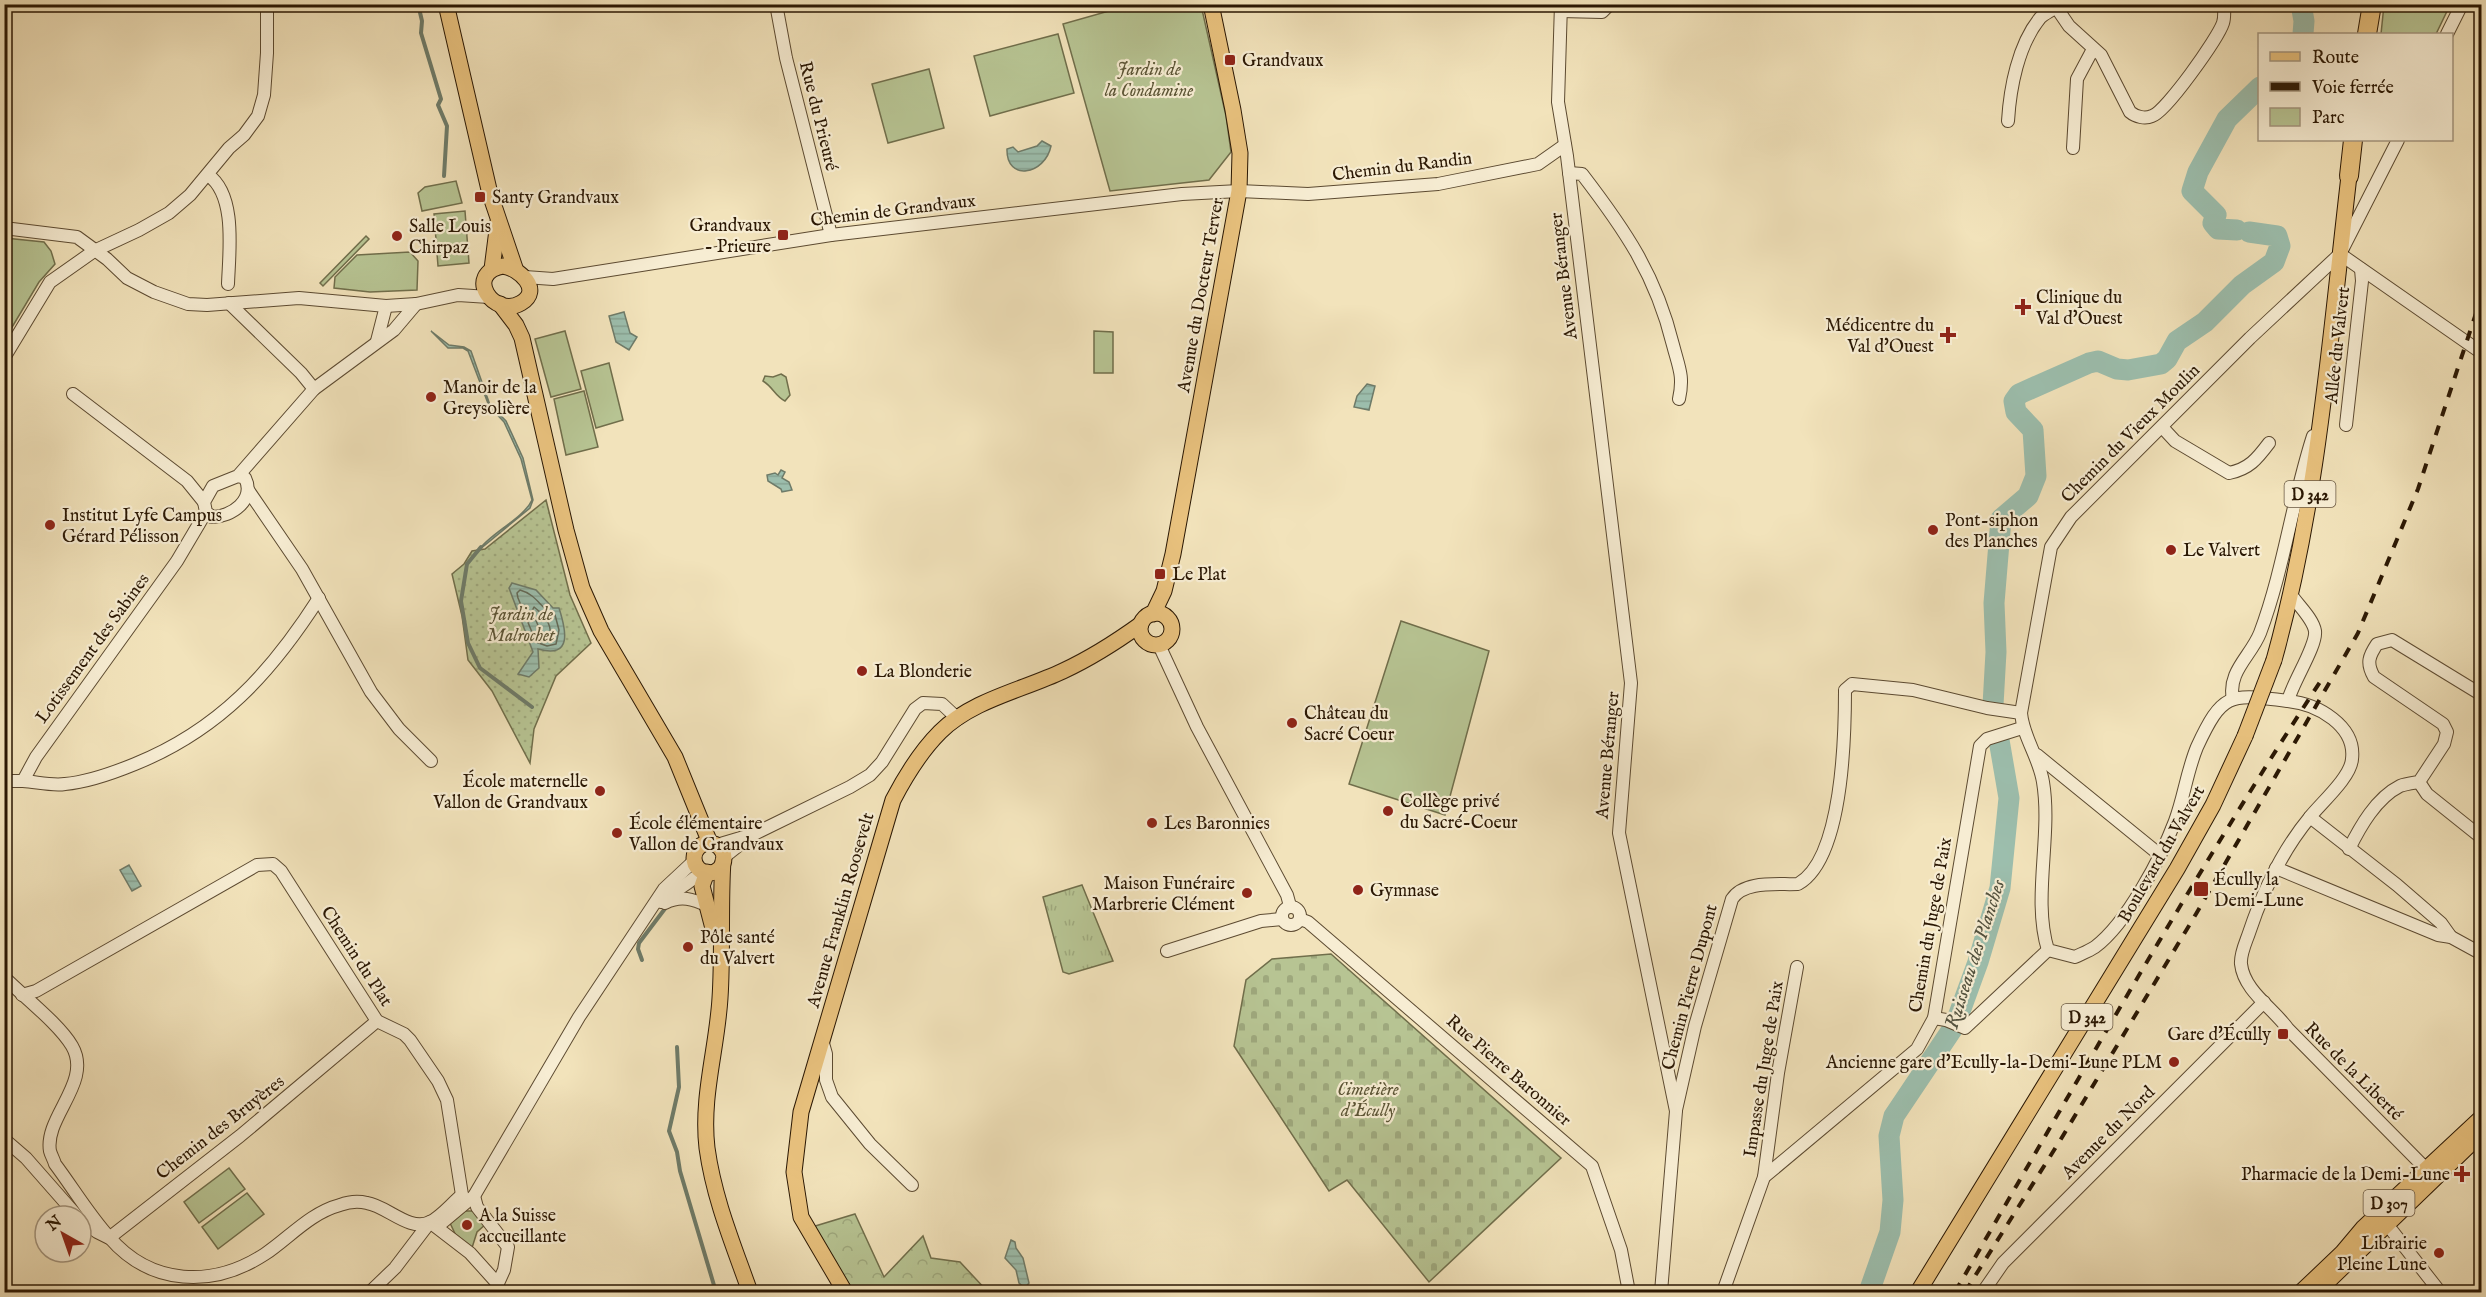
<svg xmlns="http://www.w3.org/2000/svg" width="2486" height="1297" font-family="'IM FELL English',serif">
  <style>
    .grass { fill: url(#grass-tufts); stroke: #706e4b; stroke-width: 1.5 }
    .forest { fill: url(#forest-crowns); stroke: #706e4b; stroke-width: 1.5 }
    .cemetery { fill: url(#cemetery-stones); stroke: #706e4b; stroke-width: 1.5 }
    .park { fill: #b7c493; stroke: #706e4b; stroke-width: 1.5 }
    .garden { fill: url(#garden-dots); stroke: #706e4b; stroke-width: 1.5 }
    .water { fill: url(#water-rules); stroke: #6e7b69; stroke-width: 1.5 }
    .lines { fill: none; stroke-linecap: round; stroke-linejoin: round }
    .shore { stroke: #636a58; stroke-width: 1.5 }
    .stream { stroke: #6e7b69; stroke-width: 4 }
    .river { stroke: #9cbead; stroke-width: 21 }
    .minor-casing { stroke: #5c4a31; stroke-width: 14 }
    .major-casing { stroke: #2a1703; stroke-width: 17 }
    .highway-casing { stroke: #2a1703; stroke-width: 20 }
    .minor { stroke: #f7edd3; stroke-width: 12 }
    .major { stroke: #e9c27e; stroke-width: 15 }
    .highway { stroke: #e9c27e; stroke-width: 18 }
    .rail { stroke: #2a1703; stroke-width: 4; stroke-dasharray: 10 10; stroke-linecap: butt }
    .major-bridge-casing { stroke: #2a1703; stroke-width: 17; stroke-linecap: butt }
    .major-bridge { stroke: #e9c27e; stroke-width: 15 }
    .poi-dot { fill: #8f2418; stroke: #f7edd3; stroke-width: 2 }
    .labels { text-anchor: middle; stroke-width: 4.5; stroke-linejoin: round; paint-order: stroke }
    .shield { fill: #f7edd3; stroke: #685741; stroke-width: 1.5 }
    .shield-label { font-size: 16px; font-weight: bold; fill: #2a1703 }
    .poi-label { font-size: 18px; fill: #2a1703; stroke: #f7edd3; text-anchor: start }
    .park-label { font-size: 18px; font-style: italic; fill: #5b5435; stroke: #f7edd3 }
    .street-label { font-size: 18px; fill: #2a1703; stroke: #f7edd3 }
    .water-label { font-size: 20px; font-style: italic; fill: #52513e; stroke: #f7edd3 }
  </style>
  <defs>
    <pattern id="grass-tufts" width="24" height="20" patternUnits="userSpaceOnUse" patternTransform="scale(1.5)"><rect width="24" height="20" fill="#b7c493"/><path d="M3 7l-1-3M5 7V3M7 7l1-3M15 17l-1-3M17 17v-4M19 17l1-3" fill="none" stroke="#9ea87d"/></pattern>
    <pattern id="forest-crowns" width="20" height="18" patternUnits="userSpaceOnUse" patternTransform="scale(1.5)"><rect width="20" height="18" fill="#b7c493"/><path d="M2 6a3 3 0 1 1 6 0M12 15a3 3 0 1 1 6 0" fill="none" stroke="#9ea87d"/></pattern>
    <pattern id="cemetery-stones" width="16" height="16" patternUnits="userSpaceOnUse" patternTransform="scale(1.5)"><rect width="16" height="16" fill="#b7c493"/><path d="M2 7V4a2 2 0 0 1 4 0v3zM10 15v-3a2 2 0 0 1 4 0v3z" fill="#9ea87d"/></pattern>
    <pattern id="garden-dots" width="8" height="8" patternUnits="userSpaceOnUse" patternTransform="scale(1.5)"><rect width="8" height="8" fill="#b7c493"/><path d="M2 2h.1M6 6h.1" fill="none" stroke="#9ea87d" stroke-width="1.8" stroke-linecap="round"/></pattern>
    <pattern id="water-rules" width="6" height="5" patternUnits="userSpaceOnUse" patternTransform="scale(1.5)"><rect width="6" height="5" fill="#9cbead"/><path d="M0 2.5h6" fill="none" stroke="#87a393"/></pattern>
  </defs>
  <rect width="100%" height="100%" fill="#f2e3bb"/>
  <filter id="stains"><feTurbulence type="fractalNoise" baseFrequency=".00333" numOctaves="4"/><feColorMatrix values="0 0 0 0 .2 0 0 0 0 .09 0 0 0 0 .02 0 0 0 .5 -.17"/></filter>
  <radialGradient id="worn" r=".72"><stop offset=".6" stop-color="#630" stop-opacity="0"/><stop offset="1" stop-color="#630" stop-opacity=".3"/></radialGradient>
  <path class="grass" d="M1082 885 1113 961 1069 974 1063 972 1043 897Z"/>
  <path class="forest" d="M855 1214 884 1277 923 1236 931 1258 960 1262 988 1292 961 1289 957 1292H854L812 1227Z"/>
  <path class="cemetery" d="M1331 954 1561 1158 1429 1282 1347 1180 1329 1191 1234 1046 1246 980 1272 959Z"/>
  <g class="park">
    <path d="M1130 5H1201L1226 116 1231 152 1209 180 1110 191 1063 24Z"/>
    <path d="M2384 5V4L2450 5 2436 34H2381Z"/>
    <path d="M1058 34 1074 93 990 116 974 56Z"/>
    <path d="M929 69 944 128 888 143 872 84Z"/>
    <path d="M456 181 462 203 422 211 418 193 425 187Z"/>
    <path d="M465 211 469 263 438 266 434 214Z"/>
    <path d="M366 236 369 239 323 286 320 283Z"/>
    <path d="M5 238 44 242 51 251 55 264 39 282 5 339Z"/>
    <path d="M410 252 418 261 417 290 370 292 334 288 335 277 357 255Z"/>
    <path d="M565 331 581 389 551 397 535 339Z"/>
    <path d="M1094 331 1113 332V373H1094Z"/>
    <path d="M609 363 623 420 596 428 581 371Z"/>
    <path d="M781 374 786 377 790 395 785 401C775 396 773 387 763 381L765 376 773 377Z"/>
    <path d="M584 391 598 447 566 455 554 399Z"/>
    <path d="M1401 621 1489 651 1445 815 1349 784Z"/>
    <path d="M229 1168 245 1189 199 1223 184 1202Z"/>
    <path d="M247 1193 264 1214 218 1249 202 1227Z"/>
    <path d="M464 1211H475L486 1224 477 1232 471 1251 458 1240 450 1223Z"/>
  </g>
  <path class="garden" d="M546 500 570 595 591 643 556 676 534 729 530 763 492 691 468 660 462 616 452 574 464 564 472 551 485 549Z"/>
  <g class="water">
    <path d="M1042 141 1051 146C1045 175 1006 182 1007 149L1013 147 1018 152 1037 146Z"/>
    <path d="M624 312 630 333 637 337 629 350 616 342 609 316Z"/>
    <path d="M431 331 449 345 464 347 471 351 490 405 506 421 523 458 533 500 530 508 479 550C488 535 524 518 532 500L521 459 504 422 489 406 468 351 463 348H448Z"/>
    <path d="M1367 384 1375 386 1369 410 1354 407 1357 396Z"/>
    <path d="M781 470 785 472 782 478 789 482 792 490 782 492 781 489 768 481 767 475 775 473 778 475Z"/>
    <path d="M512 583 536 590 553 608H559C566 630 573 659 538 649L539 668 529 677 518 674 533 652 509 588Z"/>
    <path d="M129 865 141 886 132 891 120 870Z"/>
    <path d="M1011 1240 1015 1242 1016 1248 1023 1258 1029 1283 1025 1288 1019 1283 1016 1270 1005 1258Z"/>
  </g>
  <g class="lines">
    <g class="shore">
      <path d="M520 590C538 595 540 609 555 615L559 630 556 644 547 646 536 642 518 598 517 593Z"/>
      <path d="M534 607C543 614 554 625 549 638L542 635 532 611Z"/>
    </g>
    <g class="stream">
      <path d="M418 4 422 21 421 33 441 99 438 105 447 126 444 176"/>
      <path d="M481 547 467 564 461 601 468 643 480 668 532 707"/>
      <path d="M642 960 638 949 639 943 667 906"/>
      <path d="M677 1047 679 1087 669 1131 677 1152 680 1171 716 1292"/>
    </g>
    <g class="river">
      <path d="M2301 4 2304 21 2303 34"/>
      <path d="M2237 230 2218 229 2213 223 2216 215 2192 191 2198 172 2227 119 2260 87"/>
      <path d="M1993 705 1996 652 1994 603 2001 519 2028 496 2036 476 2033 430 2016 412 2014 401 2019 394 2089 363 2098 361 2117 369 2128 370 2161 364 2167 359 2177 341 2205 322 2242 285 2274 262 2280 246 2277 236 2249 232"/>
      <path d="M1869 1292 1890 1232 1893 1200 1889 1136 1894 1116 1955 1025 1978 962 2000 888 2009 798 1999 740"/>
    </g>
    <defs>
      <g id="minor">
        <path d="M776 4 786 58 831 235"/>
        <path d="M1561 4 1558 102 1567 156 1631 683 1619 833 1676 1111 1661 1292"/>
        <path d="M2057 4 2056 7 2069 26 2101 55 2130 112C2136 117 2145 119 2152 116 2166 112 2218 38 2223 23 2225 17 2224 11 2224 4"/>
        <path d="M1561 11 1602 12 1610 4"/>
        <path d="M2447 34 2462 4"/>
        <path d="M2008 121C2010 88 2018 45 2040 18 2044 14 2051 11 2056 7"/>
        <path d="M2398 140 2340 254 2250 338 2071 517 2051 547 2021 713C2023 737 2039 757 2043 782 2052 836 2032 899 2048 950L2075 957C2081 954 2089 951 2095 947 2127 923 2161 858 2175 821 2184 797 2187 771 2197 747 2223 691 2230 694 2288 701 2318 704 2356 726 2352 759 2351 777 2321 803 2310 817 2281 852 2263 891 2249 933 2246 942 2240 954 2241 964 2244 991 2273 1008 2288 1029L2432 1175"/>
        <path d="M2073 148 2077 79 2093 49"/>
        <path d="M1569 173 1582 174C1625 230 1656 275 1673 345 1679 368 1684 376 1679 399"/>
        <path d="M208 175C237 195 229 253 228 284"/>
        <path d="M4 228 77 237 107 259 127 278 154 292 188 304 207 305 299 298 386 306 416 304 458 295 489 297"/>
        <path d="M2340 254 2482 353"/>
        <path d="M525 277 553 279 831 235 1182 194 1239 191 1308 194 1438 184 1538 164 1565 145"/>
        <path d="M229 303 301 373 314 389"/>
        <path d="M377 341 386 306"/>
        <path d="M4 358 50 282 94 251 139 230 169 213 190 195 229 148 244 135 258 116 264 95 267 53V4"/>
        <path d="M73 394 187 481 204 502"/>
        <path d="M2346 425 2362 281 2361 269"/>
        <path d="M2162 427 2175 441 2229 473C2249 469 2257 459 2269 443"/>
        <path d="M238 476 245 478C256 500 231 517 212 517L206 512 204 502 213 486 238 476 314 389 394 330 416 304"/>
        <path d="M248 490 302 569 371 692 399 729 431 761"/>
        <path d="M1159 645 1197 727 1287 895 1290 906"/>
        <path d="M2233 699C2227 672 2251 656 2260 633 2284 569 2292 501 2313 436"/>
        <path d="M2288 701C2292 683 2317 646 2315 631 2313 619 2299 606 2292 596"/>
        <path d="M2037 755 2160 855"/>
        <path d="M4 781H23L36 757 177 561 206 512"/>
        <path d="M23 781C37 782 52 786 65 784 89 782 113 773 135 764 219 730 271 673 319 598"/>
        <path d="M2419 782 2427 794 2482 838"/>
        <path d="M2310 817 2397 885 2441 923 2451 937"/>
        <path d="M717 845 754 834 850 787 870 775 882 762 915 709 923 703 942 704 958 719"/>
        <path d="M2349 849C2360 827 2376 798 2400 786 2405 784 2413 783 2419 782L2444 744 2447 732 2443 724 2374 677C2366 663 2369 656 2377 644L2392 640 2482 695"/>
        <path d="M724 857 748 838"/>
        <path d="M2276 868 2438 935 2451 937 2482 954"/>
        <path d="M661 902C674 890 690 884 702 871"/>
        <path d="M665 903C681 895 693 899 708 906"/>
        <circle cx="1291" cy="916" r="9"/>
        <path d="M1300 919 1308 922 1592 1166 1621 1250 1629 1292"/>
        <path d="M1167 951 1261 921 1282 919"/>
        <path d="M4 977C24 997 59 1024 72 1046 93 1082 44 1117 50 1151 51 1155 54 1160 55 1164 73 1188 89 1215 109 1237 151 1286 213 1288 265 1254 289 1238 310 1213 340 1205 348 1202 359 1201 367 1203 387 1206 409 1232 430 1222 441 1217 452 1203 462 1195"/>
        <path d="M22 995 36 991 257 865 273 864 281 871 377 1021 404 1034 410 1040 438 1081 447 1100 462 1195"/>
        <path d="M1934 1018 1946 1020 1965 1028 2048 950"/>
        <path d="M822 1040 826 1054V1080L832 1097 870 1144 912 1185"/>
        <path d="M1676 1110 1695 1026 1732 899C1744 880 1778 885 1798 884 1843 859 1845 735 1845 690L1852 684 1913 690 1987 708 2021 713"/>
        <path d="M4 1139 26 1158 77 1216"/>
        <path d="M1764 1177 1778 1073 1797 967"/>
        <path d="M474 1196 477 1207 508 1247 504 1270 494 1292"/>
        <path d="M2382 1218 2440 1292"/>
        <path d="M81 1220 97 1232 109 1238 240 1136 377 1021"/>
        <path d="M431 1223 470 1253 497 1283"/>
        <path d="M437 1227 474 1196 579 1017 664 889 694 861"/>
        <path d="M370 1292 395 1268 430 1222"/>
        <path d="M1723 1292 1764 1177 1917 1049 1934 1018 1980 746 1987 739 2022 728"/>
        <path d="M1983 1292 2003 1263 2264 1002"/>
      </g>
      <g id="major">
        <path d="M446 4 490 194 515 268"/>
        <path d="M503 266C519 268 543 290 521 303 494 319 463 274 503 266Z"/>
        <path d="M492 269 498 222"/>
        <path d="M500 304 516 325 522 338 566 530 582 588 601 631 675 757 710 843"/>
        <circle cx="1156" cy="629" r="16"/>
        <path d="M1153 614 1164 591 1173 554 1239 191 1240 153 1233 110 1211 4"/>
        <path d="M2274 660C2318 502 2330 338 2349 176"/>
        <circle cx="709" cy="858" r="15"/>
        <path d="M723 861C720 906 723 952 720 998 717 1049 701 1097 707 1148 714 1199 733 1244 750 1292"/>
        <path d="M707 872 702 886 715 936"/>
        <path d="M845 1292 801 1217 794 1172 801 1112 893 800C906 775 920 752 940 732 972 700 1023 690 1063 671 1091 658 1116 642 1141 624"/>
        <path d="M1918 1292 2177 869 2213 805 2245 736"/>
        <path d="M2301 1292 2342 1253 2363 1228 2482 1117"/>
        <path d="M2317 1292 2482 1133"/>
      </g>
      <g id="highway">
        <path d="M2367 34 2372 4"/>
        <path d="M2349 176 2353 140"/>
      </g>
    </defs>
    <use href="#minor" class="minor-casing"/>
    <use href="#major" class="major-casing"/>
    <use href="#highway" class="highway-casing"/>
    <use href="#minor" class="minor"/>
    <use href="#major" class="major"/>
    <use href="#highway" class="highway"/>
    <g class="rail">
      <path d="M1955 1292C2074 1087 2190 881 2320 682"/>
      <path d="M1965 1292 2061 1139 2196 914 2358 633 2418 489 2482 295"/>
    </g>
    <defs>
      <path id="major-bridge" d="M2245 736 2274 660"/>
    </defs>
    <use href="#major-bridge" class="major-bridge-casing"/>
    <use href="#major-bridge" class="major-bridge"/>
  </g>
  <g class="poi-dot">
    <rect x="1224" y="54" width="12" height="12" rx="3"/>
    <rect x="474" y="191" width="12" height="12" rx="3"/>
    <rect x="777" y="229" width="12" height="12" rx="3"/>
    <circle cx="397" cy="236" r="6"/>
    <path d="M2020 298h6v6h6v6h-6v6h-6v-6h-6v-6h6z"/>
    <path d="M1945 326h6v6h6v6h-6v6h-6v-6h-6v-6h6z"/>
    <circle cx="431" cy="397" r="6"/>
    <circle cx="50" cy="525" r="6"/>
    <circle cx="1933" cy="530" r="6"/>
    <circle cx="2171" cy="550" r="6"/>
    <rect x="1154" y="568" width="12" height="12" rx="3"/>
    <circle cx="862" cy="671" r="6"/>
    <circle cx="1292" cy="723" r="6"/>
    <circle cx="600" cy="791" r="6"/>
    <circle cx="1388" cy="811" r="6"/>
    <circle cx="1152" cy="823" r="6"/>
    <circle cx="617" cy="833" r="6"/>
    <rect x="2193" y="881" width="16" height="16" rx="3"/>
    <circle cx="1358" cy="890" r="6"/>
    <circle cx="1247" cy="893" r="6"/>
    <circle cx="688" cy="947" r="6"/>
    <rect x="2277" y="1028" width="12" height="12" rx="3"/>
    <circle cx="2174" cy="1062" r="6"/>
    <path d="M2459 1165h6v6h6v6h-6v6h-6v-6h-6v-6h6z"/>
    <circle cx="467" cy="1225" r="6"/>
    <circle cx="2439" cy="1253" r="6"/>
  </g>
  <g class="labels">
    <g class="shield">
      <rect x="2284.5" y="481" width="51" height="26" rx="4.5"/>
      <rect x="2061.5" y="1004" width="51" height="26" rx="4.5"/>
      <rect x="2363.5" y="1190" width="51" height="26" rx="4.5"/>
    </g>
    <g class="shield-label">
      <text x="2310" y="500">D 342</text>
      <text x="2087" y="1023">D 342</text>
      <text x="2389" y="1209">D 307</text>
    </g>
    <g class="poi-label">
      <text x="1242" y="66">Grandvaux</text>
      <text x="492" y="203">Santy Grandvaux</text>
      <text x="771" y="231" text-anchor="end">Grandvaux<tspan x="771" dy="21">- Prieure</tspan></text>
      <text x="409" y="232">Salle Louis<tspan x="409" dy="21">Chirpaz</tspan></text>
      <text x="2036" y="303">Clinique du<tspan x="2036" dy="21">Val d'Ouest</tspan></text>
      <text x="1934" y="331" text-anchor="end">Médicentre du<tspan x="1934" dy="21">Val d'Ouest</tspan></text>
      <text x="443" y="393">Manoir de la<tspan x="443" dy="21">Greysolière</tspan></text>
      <text x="62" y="521">Institut Lyfe Campus<tspan x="62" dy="21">Gérard Pélisson</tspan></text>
      <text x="1945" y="526">Pont-siphon<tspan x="1945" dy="21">des Planches</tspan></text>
      <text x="2183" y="556">Le Valvert</text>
      <text x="1172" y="580">Le Plat</text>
      <text x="874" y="677">La Blonderie</text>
      <text x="1304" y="719">Château du<tspan x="1304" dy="21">Sacré Coeur</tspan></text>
      <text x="588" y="787" text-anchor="end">École maternelle<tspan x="588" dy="21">Vallon de Grandvaux</tspan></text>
      <text x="1400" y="807">Collège privé<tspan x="1400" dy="21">du Sacré-Coeur</tspan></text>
      <text x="629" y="829">École élémentaire<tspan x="629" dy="21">Vallon de Grandvaux</tspan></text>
      <text x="1164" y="829">Les Baronnies</text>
      <text x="2214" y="885">Écully la<tspan x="2214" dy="21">Demi-Lune</tspan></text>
      <text x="1235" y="889" text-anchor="end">Maison Funéraire<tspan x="1235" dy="21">Marbrerie Clément</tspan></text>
      <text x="1370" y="896">Gymnase</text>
      <text x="700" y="943">Pôle santé<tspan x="700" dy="21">du Valvert</tspan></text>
      <text x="2271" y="1040" text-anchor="end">Gare d'Écully</text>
      <text x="2162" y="1068" text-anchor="end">Ancienne gare d'Ecully-la-Demi-Lune PLM</text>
      <text x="2450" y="1180" text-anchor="end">Pharmacie de la Demi-Lune</text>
      <text x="479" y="1221">A la Suisse<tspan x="479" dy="21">accueillante</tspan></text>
      <text x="2427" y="1249" text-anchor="end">Librairie<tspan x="2427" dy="21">Pleine Lune</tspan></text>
    </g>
    <g class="park-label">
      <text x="1149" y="75">Jardin de<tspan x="1149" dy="21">la Condamine</tspan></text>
      <text x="521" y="620">Jardin de<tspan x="521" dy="21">Malrochet</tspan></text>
      <text x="1368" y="1095">Cimetière<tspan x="1368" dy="21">d'Écully</tspan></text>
    </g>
    <g class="street-label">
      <text transform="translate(819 116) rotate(76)" y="6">Rue du Prieuré</text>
      <text transform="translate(1402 166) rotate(-7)" y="6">Chemin du Randin</text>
      <text transform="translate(893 210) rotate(-7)" y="6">Chemin de Grandvaux</text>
      <text transform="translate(1563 276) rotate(-97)" y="6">Avenue Béranger</text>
      <text transform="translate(1200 295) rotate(-80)" y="6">Avenue du Docteur Terver</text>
      <text transform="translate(2337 345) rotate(-84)" y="6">Allée du Valvert</text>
      <text transform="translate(2130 433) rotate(-45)" y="6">Chemin du Vieux Moulin</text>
      <text transform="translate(92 648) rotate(-54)" y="6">Lotissement des Sabines</text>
      <text transform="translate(1607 755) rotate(-85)" y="6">Avenue Béranger</text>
      <text transform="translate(2161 854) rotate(-60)" y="6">Boulevard du Valvert</text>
      <text transform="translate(840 910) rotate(-74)" y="6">Avenue Franklin Roosevelt</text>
      <text transform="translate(1930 925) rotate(-80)" y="6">Chemin du Juge de Paix</text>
      <text transform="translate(357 956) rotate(57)" y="6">Chemin du Plat</text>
      <text transform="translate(1689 987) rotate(-75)" y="6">Chemin Pierre Dupont</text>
      <text transform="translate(1763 1069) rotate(-81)" y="6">Impasse du Juge de Paix</text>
      <text transform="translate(1509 1070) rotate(41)" y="6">Rue Pierre Baronnier</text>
      <text transform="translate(2354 1071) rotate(45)" y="6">Rue de la Liberté</text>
      <text transform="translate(220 1127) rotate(-38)" y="6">Chemin des Bruyères</text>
      <text transform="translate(2108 1132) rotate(-45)" y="6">Avenue du Nord</text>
    </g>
    <g class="water-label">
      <text transform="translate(1974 954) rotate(-72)" y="7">Ruisseau des Planches</text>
    </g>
  </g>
  <rect width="2486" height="1297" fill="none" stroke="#f2e3bb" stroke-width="24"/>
  <rect x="6" y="6" width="2474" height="1285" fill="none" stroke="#2a1703" stroke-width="3"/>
  <rect x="12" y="12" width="2462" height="1273" fill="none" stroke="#2a1703" stroke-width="1.5"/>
  <rect x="2258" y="33" width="195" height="108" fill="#f7edd3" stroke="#a59780" stroke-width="1.5"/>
  <rect x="2270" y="52" width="30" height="9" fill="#e9c27e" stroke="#a59780" stroke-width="1.5"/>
  <text x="2312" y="63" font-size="18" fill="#2a1703">Route</text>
  <rect x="2270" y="82" width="30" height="9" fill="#2a1703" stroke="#a59780" stroke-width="1.5"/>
  <text x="2312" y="93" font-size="18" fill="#2a1703">Voie ferrée</text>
  <rect x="2270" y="108" width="30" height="18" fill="#b7c493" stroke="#a59780" stroke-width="1.5"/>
  <text x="2312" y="123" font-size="18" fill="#2a1703">Parc</text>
  <g transform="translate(63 1234) rotate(320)"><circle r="28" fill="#f7edd3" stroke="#a59780" stroke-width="1.5"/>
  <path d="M0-4.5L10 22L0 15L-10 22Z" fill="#8f2418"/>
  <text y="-9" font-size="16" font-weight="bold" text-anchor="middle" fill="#2a1703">N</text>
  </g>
  <rect width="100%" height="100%" filter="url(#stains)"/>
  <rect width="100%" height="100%" fill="url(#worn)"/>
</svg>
